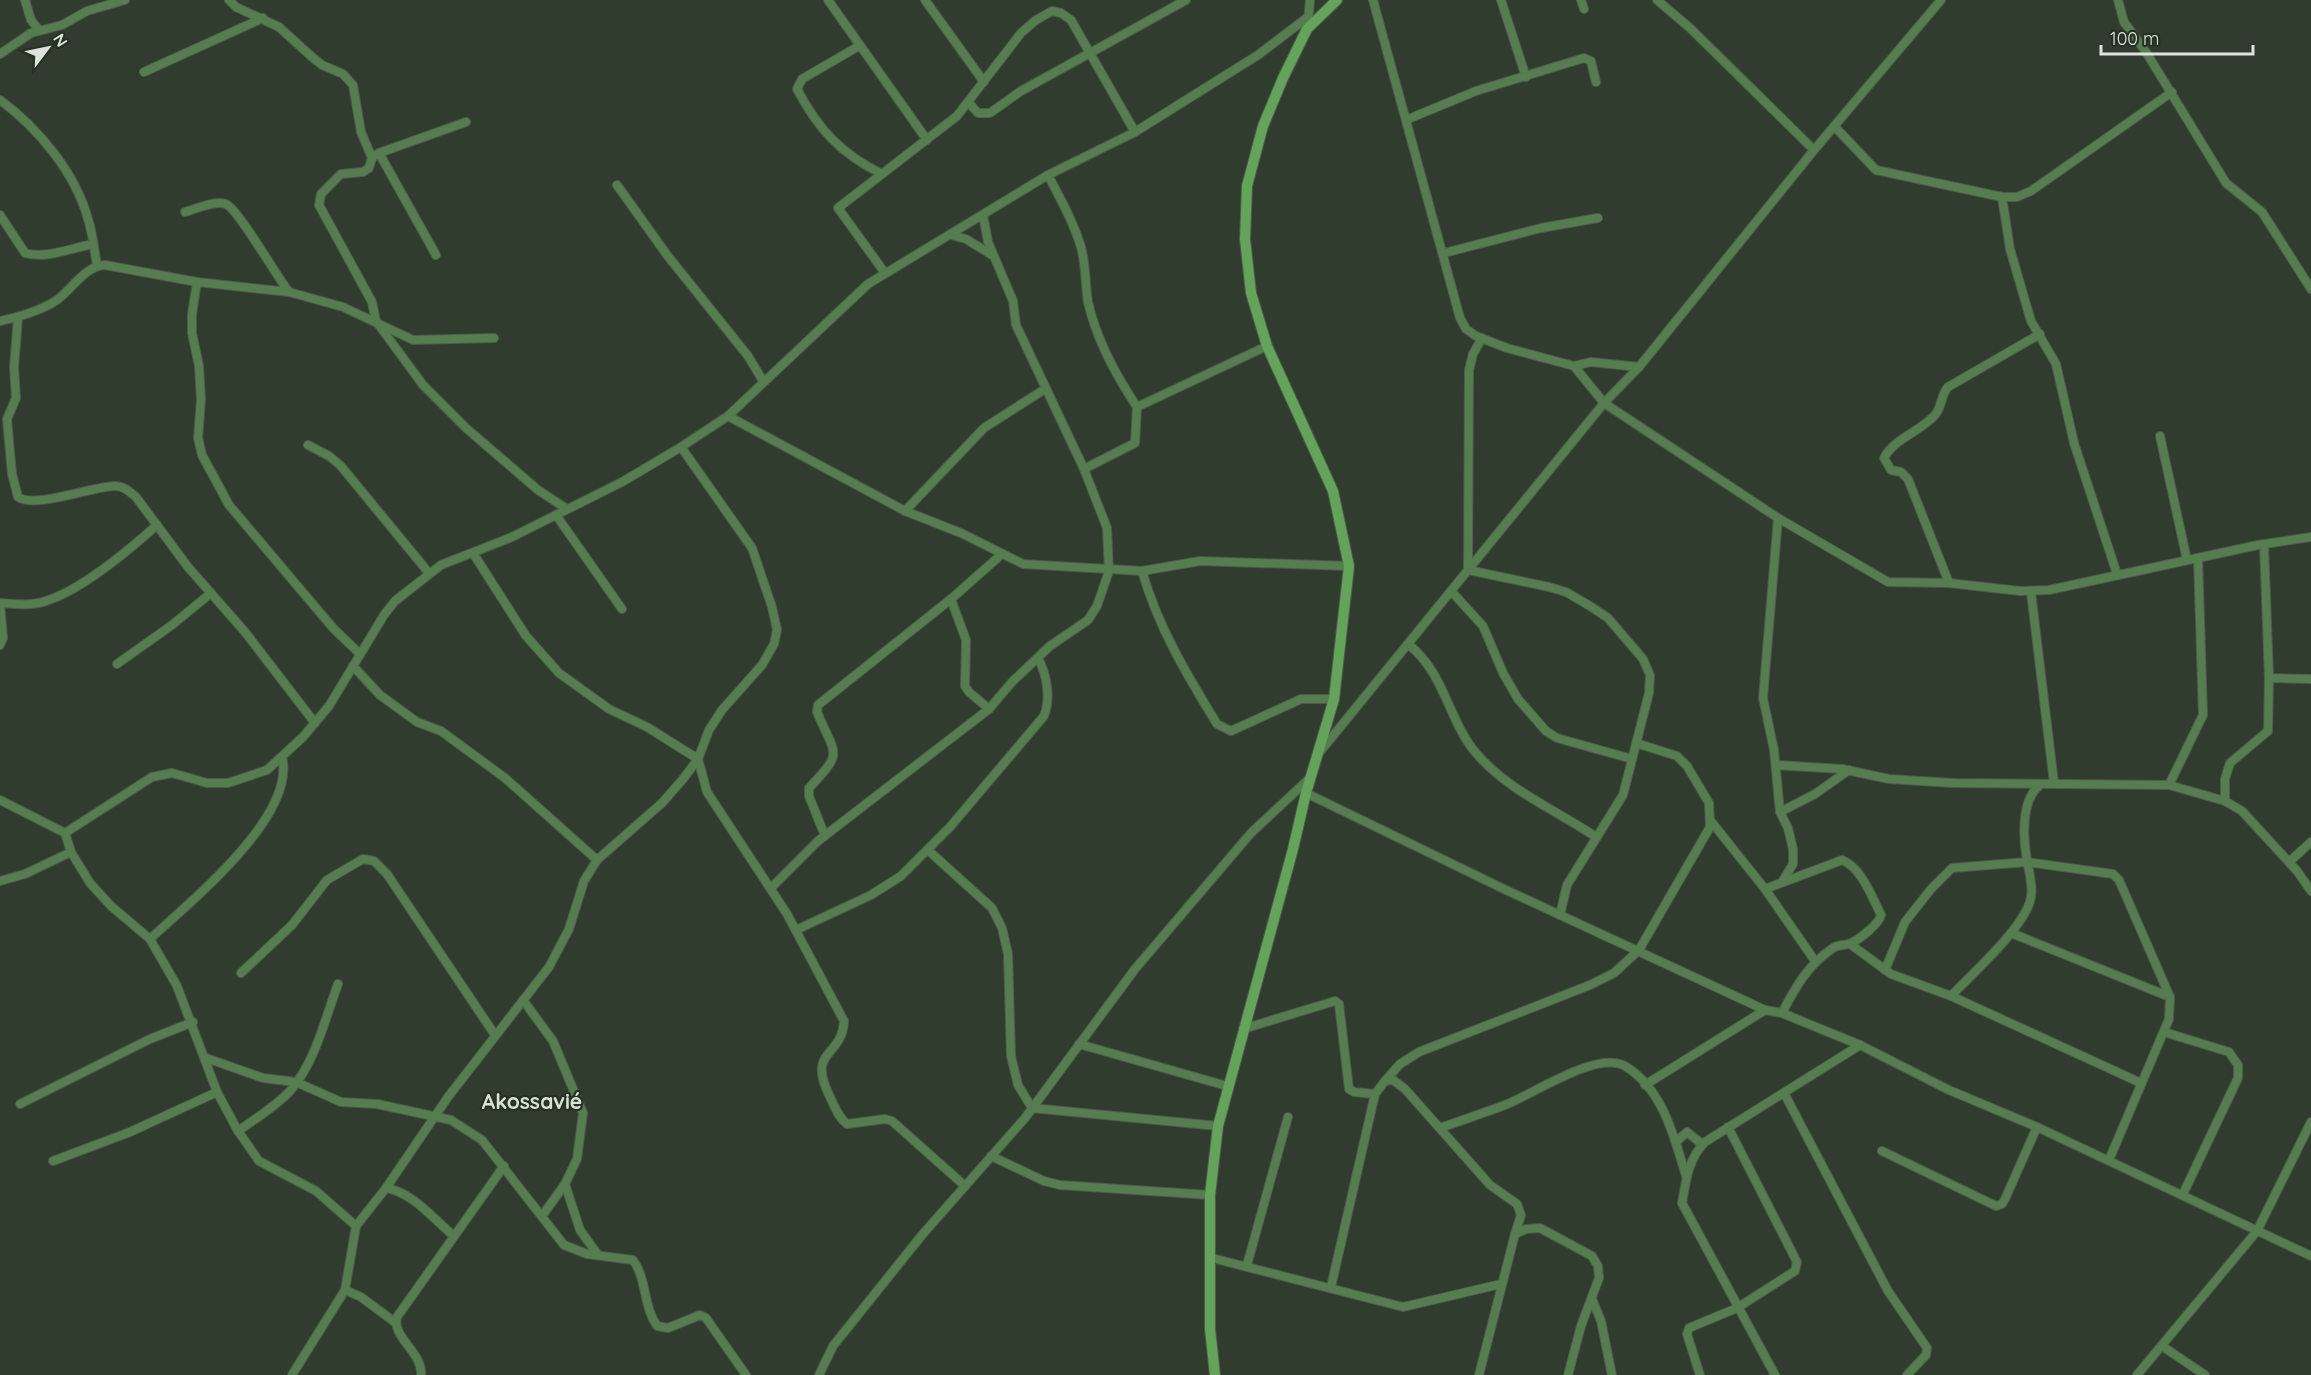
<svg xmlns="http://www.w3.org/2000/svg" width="2311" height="1375" font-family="Quicksand,sans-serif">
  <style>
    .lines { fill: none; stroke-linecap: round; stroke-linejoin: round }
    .street-casing { stroke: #4f5a4d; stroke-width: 10 }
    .secondary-casing { stroke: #4f5a4d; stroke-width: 12 }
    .street { stroke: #557d50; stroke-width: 8 }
    .secondary { stroke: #63a35a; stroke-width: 10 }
    .labels { text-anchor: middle; stroke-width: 4.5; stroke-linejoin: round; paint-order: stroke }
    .quarter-label { font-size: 21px; font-weight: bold; fill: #d5e4d3; stroke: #263124 }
  </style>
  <rect width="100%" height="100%" fill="#303c2e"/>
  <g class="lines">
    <defs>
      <g id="street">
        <path d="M25 0 31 20 39 30"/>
        <path d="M229 0 236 7 279 27 312 57 322 65 343 74 353 85 361 132 372 158"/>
        <path d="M828 0 927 140"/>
        <path d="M925 0 984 82"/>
        <path d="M1373 0 1460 318 1466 329 1476 336 1507 348 1574 366 1604 403 1778 518 1888 582 1949 583 2020 591 2049 590 2258 545 2311 537"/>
        <path d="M1501 0 1526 77"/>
        <path d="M1581 0 1584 9"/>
        <path d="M1657 0 1690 28 1814 150"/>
        <path d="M2118 0 2124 22 2146 52 2226 183 2262 212 2311 289"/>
        <path d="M1308 22 1310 0"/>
        <path d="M859 46 802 79 797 89C818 129 841 154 882 174"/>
        <path d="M0 54 31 33 62 25 87 11 125 0"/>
        <path d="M144 72 263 18"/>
        <path d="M0 100C38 128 75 172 88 219 93 234 94 250 97 265"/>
        <path d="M968 102 978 113H990L1021 91 1186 0"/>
        <path d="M1406 120 1476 91 1584 58 1591 61 1596 82"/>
        <path d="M466 122 379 153 372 158 369 168 363 172 341 174 321 194 319 205 372 302 376 321 423 385 466 428 538 490 567 509"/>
        <path d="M1834 126 1876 170 2002 197H2017L2031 191 2172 92"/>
        <path d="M379 153 436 255"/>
        <path d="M1048 175C1060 198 1073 221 1081 247 1086 265 1085 284 1088 302 1096 338 1117 377 1137 407L1267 346"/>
        <path d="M617 185 667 255 748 356 763 381"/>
        <path d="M2002 197 2010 249 2031 321 2056 364 2074 443 2117 574"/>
        <path d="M185 212C196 209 215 200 226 204 238 209 277 277 289 292"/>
        <path d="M0 215 25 253C46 259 72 248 93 244"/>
        <path d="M951 235 966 239 992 255"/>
        <path d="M1444 253 1541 228 1598 218"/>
        <path d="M885 273 838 208 957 116 1021 33 1036 20 1052 11 1061 13 1071 20 1135 132"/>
        <path d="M197 282 192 314V333L199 366 201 400 198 438 202 455 229 505 333 628 360 654"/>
        <path d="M18 318 14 367 16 398 7 419 12 474 18 497C35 509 94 486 115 486 124 486 130 492 136 497L188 567 245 632 315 723"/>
        <path d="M0 321C19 317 40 311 57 300 72 289 85 266 105 265L197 282 289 292 343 307 413 340 494 338"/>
        <path d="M1482 338 1473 354 1469 370 1468 570 1549 587 1566 592 1590 606 1608 618 1643 659 1650 675 1649 693 1623 795 1567 885 1560 915"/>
        <path d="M1574 366 1591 362 1639 367"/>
        <path d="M728 416 905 511 961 533 1023 564 1142 571 1200 561 1349 566"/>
        <path d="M2160 436 2187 560"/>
        <path d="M308 445 329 456 340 465 429 573"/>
        <path d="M1084 469 1135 443 1137 407"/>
        <path d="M905 511 984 428 1045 389"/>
        <path d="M556 515 622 609"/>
        <path d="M1778 518 1763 698 1774 750 1780 812 1788 828 1793 849V864L1782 882"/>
        <path d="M473 553 526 636 559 673 609 709 647 727 698 759"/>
        <path d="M1142 571C1158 627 1187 675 1217 724L1231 731 1301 699H1334"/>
        <path d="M1949 583 1908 479 1901 472 1891 470 1884 458C1894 439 1919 432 1934 416 1942 409 1940 396 1948 387L2040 334"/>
        <path d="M1451 591 1483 626 1503 673 1518 699 1546 731 1557 738 1632 759"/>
        <path d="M2031 592 2054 783"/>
        <path d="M951 599 966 640 965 686 969 692 989 709"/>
        <path d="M0 603C15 604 32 606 46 601 81 590 129 550 157 525"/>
        <path d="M0 604 3 638 0 645"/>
        <path d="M1408 644C1445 673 1448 720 1476 753 1507 790 1556 810 1596 837"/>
        <path d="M117 664 172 625 211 593"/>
        <path d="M353 666 380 695 417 722 441 731 505 778 597 860"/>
        <path d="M2269 678 2311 679"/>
        <path d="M1319 753 1604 403 1639 367 1814 150 1941 0"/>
        <path d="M698 759 707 792 787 914 844 1021C842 1059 806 1048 830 1097 835 1107 838 1117 847 1124L885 1119 892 1121 965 1186"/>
        <path d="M1776 765 1842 769 1889 779 1953 783 2169 785 2225 801 2242 811 2297 871 2311 891"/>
        <path d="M2169 785 2203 715 2198 558"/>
        <path d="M1306 793 1506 890 1765 1010 1782 1013 1860 1045 1949 1090 2037 1127 2311 1256"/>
        <path d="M0 800 65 833 71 852 90 883 111 906 150 939 177 986 217 1092 238 1131 259 1161 316 1191 356 1226"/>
        <path d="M2225 801V779L2230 763 2268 731 2269 678 2264 544"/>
        <path d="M1780 812 1815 794 1849 770"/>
        <path d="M1710 820 1765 889 1815 961"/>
        <path d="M65 833 152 777 172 773 207 783H228L267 770 303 737 329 706 384 615 395 601 441 565 512 537 622 482 681 447 728 416 868 284 1048 175 1135 132 1258 55 1308 17"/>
        <path d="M825 836 809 796V788C844 751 836 757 817 712L818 705 951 599 1002 554"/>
        <path d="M929 851 992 908 1002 928 1008 954 1011 1056 1018 1085 1032 1108 1218 1126"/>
        <path d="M2289 862 2311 842"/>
        <path d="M0 881 25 874 71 852"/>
        <path d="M771 888 818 841 989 709 1012 682 1050 646 1088 620 1097 606 1109 571 1107 528 1084 469 1016 325 1013 301 988 242 983 215"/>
        <path d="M1765 889 1842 860C1861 867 1872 897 1881 915 1879 924 1860 939 1851 943 1845 946 1839 944 1833 948 1808 965 1796 986 1782 1013"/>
        <path d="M796 930 871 895 901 876 950 827 1044 716C1051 698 1047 675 1038 658"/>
        <path d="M2011 933 2170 997 2169 1019 2109 1160"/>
        <path d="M150 939C190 902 297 816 282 757"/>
        <path d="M1850 944 1891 974 1951 996 2141 1083"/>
        <path d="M1885 970 1905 922 1931 889 1952 868 2027 862 2113 874 2119 880 2170 997"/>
        <path d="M241 973 292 925 327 880 363 859 374 861 387 874 495 1035"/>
        <path d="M1951 996C1972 974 2027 925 2031 897 2033 884 2029 872 2027 860 2023 839 2021 800 2039 786"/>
        <path d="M523 1000 553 1041 583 1113 577 1159 565 1184 542 1216"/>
        <path d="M1243 1029 1335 1001 1339 1004 1349 1089 1354 1092 1375 1094"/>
        <path d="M2164 1032 2229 1052 2238 1065V1078L2183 1194"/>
        <path d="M1079 1044 1227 1086"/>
        <path d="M206 1058 263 1078 296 1082 341 1102 377 1104 451 1120 482 1140 564 1245 587 1254 633 1260C647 1279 643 1306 657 1326L668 1328 700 1315 706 1318 746 1375"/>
        <path d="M1385 1081 1400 1064 1419 1052 1590 985 1614 973 1639 950 1710 827 1709 803 1687 766 1677 756 1636 743"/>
        <path d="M1645 1085 1765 1010"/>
        <path d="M1784 1093 1888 1291 1927 1348 1926 1355 1907 1375"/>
        <path d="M20 1104 150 1039 193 1022"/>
        <path d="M1440 1128C1462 1120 1484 1113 1505 1105 1532 1095 1597 1050 1625 1066 1663 1089 1674 1137 1686 1176"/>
        <path d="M238 1131C255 1119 275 1107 290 1091 315 1063 325 1019 338 984"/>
        <path d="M1676 1142 1687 1132 1702 1144"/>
        <path d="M1882 1151 1996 1206 2002 1204 2005 1199 2037 1127"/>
        <path d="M991 1156 1044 1181 1060 1185 1210 1195"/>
        <path d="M53 1161 130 1132 217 1092"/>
        <path d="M565 1184 580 1230 598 1255"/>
        <path d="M386 1188C414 1193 433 1219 454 1236"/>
        <path d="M1212 1258 1403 1307 1501 1284"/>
        <path d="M1247 1265 1288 1117"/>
        <path d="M1331 1287 1375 1094 1385 1081 1393 1080 1405 1089 1490 1185 1517 1204 1521 1215 1515 1234"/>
        <path d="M345 1290 361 1297 396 1323"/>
        <path d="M1592 1299 1601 1321 1612 1375"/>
        <path d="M2162 1346 2205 1375"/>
        <path d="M292 1375 345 1290 356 1226 386 1188 448 1097 549 967 569 929 584 881 597 860 662 803 683 779 698 759 709 730 722 710 762 665 774 644 777 630 772 607 752 548 681 447"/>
        <path d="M421 1375C423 1352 391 1337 397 1317L504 1166"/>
        <path d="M819 1375 833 1346 922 1235 1025 1118 1135 969 1251 833 1311 777"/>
        <path d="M1479 1375 1515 1234 1526 1229 1540 1228 1592 1256 1598 1266 1599 1278 1581 1326 1568 1375"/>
        <path d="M1700 1375 1687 1334 1689 1328 1737 1308 1795 1271 1797 1262 1728 1127"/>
        <path d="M1775 1375 1682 1203C1686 1181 1688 1159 1705 1142L1860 1045"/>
        <path d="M2137 1375 2257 1231 2311 1122"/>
      </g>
      <path id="secondary" d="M1215 1375 1210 1329V1195L1218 1126 1293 849 1306 793 1334 699 1349 566 1333 491 1267 346 1251 293 1245 239 1247 186 1263 126 1283 78 1307 29 1337 0"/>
    </defs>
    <use href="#street" class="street-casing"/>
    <use href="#secondary" class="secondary-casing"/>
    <use href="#street" class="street"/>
    <use href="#secondary" class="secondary"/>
  </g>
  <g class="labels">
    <g class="quarter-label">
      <text x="532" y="1109">Akossavié</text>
    </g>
  </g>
  <g transform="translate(48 48) rotate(58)" stroke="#263124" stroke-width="4.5" paint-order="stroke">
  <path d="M0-4.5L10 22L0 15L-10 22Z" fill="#dce3db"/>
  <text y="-9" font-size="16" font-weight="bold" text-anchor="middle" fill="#dce3db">N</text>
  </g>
  <path d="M2101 45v9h152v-9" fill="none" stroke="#dce3db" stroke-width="3"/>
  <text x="2110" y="45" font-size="18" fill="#dce3db" stroke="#263124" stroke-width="4.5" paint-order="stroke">100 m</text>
</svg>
